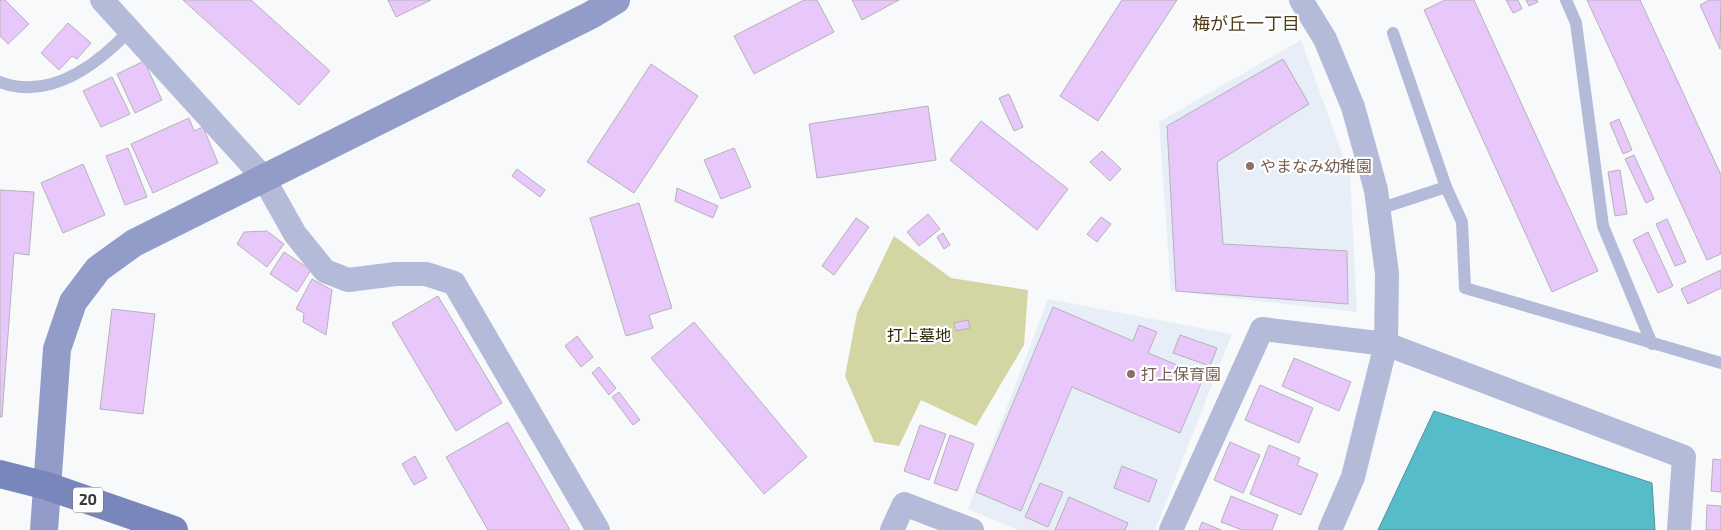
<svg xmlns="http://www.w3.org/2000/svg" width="1721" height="530" font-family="'Exo 2','Noto Sans JP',sans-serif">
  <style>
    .built { fill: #e8eef7 }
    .green { fill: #d3d6a2 }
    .water { fill: #56bcca; stroke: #4d959e }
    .building { fill: #e8c8fb; stroke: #b4b3b5 }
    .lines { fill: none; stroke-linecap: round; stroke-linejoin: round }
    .lane { stroke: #b3bbd9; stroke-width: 12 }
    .street { stroke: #b3bbd9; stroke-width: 24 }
    .secondary { stroke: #919cc8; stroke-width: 28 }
    .primary { stroke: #7886bb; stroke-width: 28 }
    .education-dot { fill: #8d6e63; stroke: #fff; stroke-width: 2 }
    .labels { text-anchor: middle; stroke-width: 4.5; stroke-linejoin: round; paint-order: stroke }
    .shield { fill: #fff; stroke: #747474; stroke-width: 1 }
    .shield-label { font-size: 15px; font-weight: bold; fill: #383939 }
    .education-label { font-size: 16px; fill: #785e54; stroke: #fff; text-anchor: start }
    .park-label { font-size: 16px; fill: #2a2b0a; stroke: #fff }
    .neighbourhood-label { font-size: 18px; fill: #4f3c16; stroke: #fff }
  </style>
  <rect width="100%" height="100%" fill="#f8f9fb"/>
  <g class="built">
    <path d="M1301 40 1350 175 1357 312 1171 291 1159 122Z"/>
    <path d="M1048 299 1232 334 1155 530H1018L968 509Z"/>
  </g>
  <path class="green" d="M894 236 951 278 1028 290 1024 345 976 426 921 400 899 446 874 442 845 376 857 313Z"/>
  <path class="water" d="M1434 411 1652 483 1655 530H1378Z"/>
  <g class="building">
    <path d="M0 0H5L29 24 8 44 0 36Z"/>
    <path d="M183 0H251L330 71 299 105Z"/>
    <path d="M388 0H431L396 17Z"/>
    <path d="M804 0H817L834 32 754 74 734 36Z"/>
    <path d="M852 0H899L862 20Z"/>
    <path d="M1122 0H1177L1098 121 1060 96Z"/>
    <path d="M1445 0H1474L1598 271 1552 292 1424 10Z"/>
    <path d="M1506 0H1518L1522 9 1513 13Z"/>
    <path d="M1526 0H1537L1538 2 1529 6Z"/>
    <path d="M1587 0H1640L1721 175V254L1707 260Z"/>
    <path d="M1709 0H1721L1720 49 1700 5Z"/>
    <path d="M68 23 91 43 77 59 72 56 59 70 41 53Z"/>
    <path d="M1283 59 1309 104 1217 162 1223 244 1347 251 1348 304 1176 291 1167 126Z"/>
    <path d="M144 61 162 100 135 113 117 74Z"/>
    <path d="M651 64 698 96 634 193 587 162Z"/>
    <path d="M112 77 130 114 101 127 83 91Z"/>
    <path d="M1009 94 1023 127 1014 131 999 98Z"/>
    <path d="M928 106 936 160 817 178 809 124Z"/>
    <path d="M189 118 194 131 203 127 218 163 153 193 131 144Z"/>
    <path d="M1619 119 1632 150 1623 154 1610 123Z"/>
    <path d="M981 121 1068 189 1037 230 950 160Z"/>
    <path d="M128 148 147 197 125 205 106 156Z"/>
    <path d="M734 148 751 187 721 199 704 160Z"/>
    <path d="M1102 151 1121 169 1110 181 1090 162Z"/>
    <path d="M1634 155 1654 199 1646 203 1625 159Z"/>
    <path d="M83 164 105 215 63 233 41 183Z"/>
    <path d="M517 169 545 190 540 197 512 176Z"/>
    <path d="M1620 170 1627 214 1615 216 1608 172Z"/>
    <path d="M677 188 718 206 713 218 675 201Z"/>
    <path d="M0 190 34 192 29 255 14 253 2 417H0Z"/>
    <path d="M639 203 672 308 649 315 653 328 626 336 590 218Z"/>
    <path d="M928 214 940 229 919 246 907 232Z"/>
    <path d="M1101 217 1111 224 1097 242 1087 234Z"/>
    <path d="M856 218 869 227 834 275 822 266Z"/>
    <path d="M1667 219 1686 262 1675 266 1656 224Z"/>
    <path d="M267 231 284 244 267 267 237 244 244 232Z"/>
    <path d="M1648 232 1673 286 1658 293 1633 240Z"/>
    <path d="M943 233 950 245 944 249 937 237Z"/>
    <path d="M284 252 311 270 297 292 270 274Z"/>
    <path d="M1721 270V288L1688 304 1681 289Z"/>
    <path d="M312 279 332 290 326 335 303 322 304 313 296 309Z"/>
    <path d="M438 296 502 403 456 431 392 323Z"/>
    <path d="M1053 307 1133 341 1139 325 1157 332 1148 353 1204 376 1180 433 1072 387 1021 511 976 492Z"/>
    <path d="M112 309 155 314 143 414 100 409Z"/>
    <path d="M968 320 970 328 956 331 954 323Z"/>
    <path d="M694 322 807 457 764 494 651 358Z"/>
    <path d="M1180 335 1217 348 1210 366 1173 353Z"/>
    <path d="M577 336 593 357 581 367 565 346Z"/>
    <path d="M1294 358 1351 382 1339 411 1282 386Z"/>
    <path d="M599 367 616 388 609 395 592 373Z"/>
    <path d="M1260 385 1313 408 1299 443 1245 420Z"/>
    <path d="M619 392 640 420 633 425 612 397Z"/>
    <path d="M508 422 570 530H488L446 457Z"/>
    <path d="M920 425 946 434 929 480 904 471Z"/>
    <path d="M950 435 974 444 957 491 934 483Z"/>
    <path d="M1230 442 1260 455 1243 493 1214 480Z"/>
    <path d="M1269 445 1300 458 1297 465 1318 474 1301 515 1250 494Z"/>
    <path d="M415 456 427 478 414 485 402 464Z"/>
    <path d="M1713 459 1721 460V492L1711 491Z"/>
    <path d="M1122 466 1157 480 1149 502 1114 488Z"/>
    <path d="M1040 483 1063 492 1048 527 1025 517Z"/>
    <path d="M1231 496 1278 515 1272 530H1242L1221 522Z"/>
    <path d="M1069 497 1128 523 1125 530H1055Z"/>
    <path d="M1707 505 1721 506V530H1706Z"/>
    <path d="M1202 522 1221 530H1199Z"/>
  </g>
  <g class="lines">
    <g class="lane">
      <path d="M1566 0 1576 23 1603 226 1652 344"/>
      <path d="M1393 33 1446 187 1462 222 1465 288 1721 363"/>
      <path d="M0 82C50 101 98 64 130 30"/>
      <path d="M1379 209 1446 187"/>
    </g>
    <g class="street">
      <path d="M102 0 263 177 295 234 325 271 348 280 396 274H426L454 283 598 530"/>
      <path d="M1301 0 1325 39 1353 107 1376 190 1387 274 1386 344 1353 477 1330 530"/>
      <path d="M892 530 904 504 972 530"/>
      <path d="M1171 530 1262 329 1386 344 1684 457 1679 530"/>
    </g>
    <path class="secondary" d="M44 530 57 349 73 302 98 269 134 243 591 15 616 0"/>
    <path class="primary" d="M0 474 47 486 174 530"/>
  </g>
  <g class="education-dot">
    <circle cx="1250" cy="166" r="5"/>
    <circle cx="1131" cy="374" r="5"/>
  </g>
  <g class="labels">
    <rect class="shield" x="73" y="487.5" width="30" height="25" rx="4"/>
    <g class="shield-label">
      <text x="88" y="505">20</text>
    </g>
    <g class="education-label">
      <text x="1260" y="172">やまなみ幼稚園</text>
      <text x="1141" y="380">打上保育園</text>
    </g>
    <g class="park-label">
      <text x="919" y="341">打上墓地</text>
    </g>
    <g class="neighbourhood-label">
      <text x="1246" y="30">梅が丘一丁目</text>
    </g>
  </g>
</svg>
